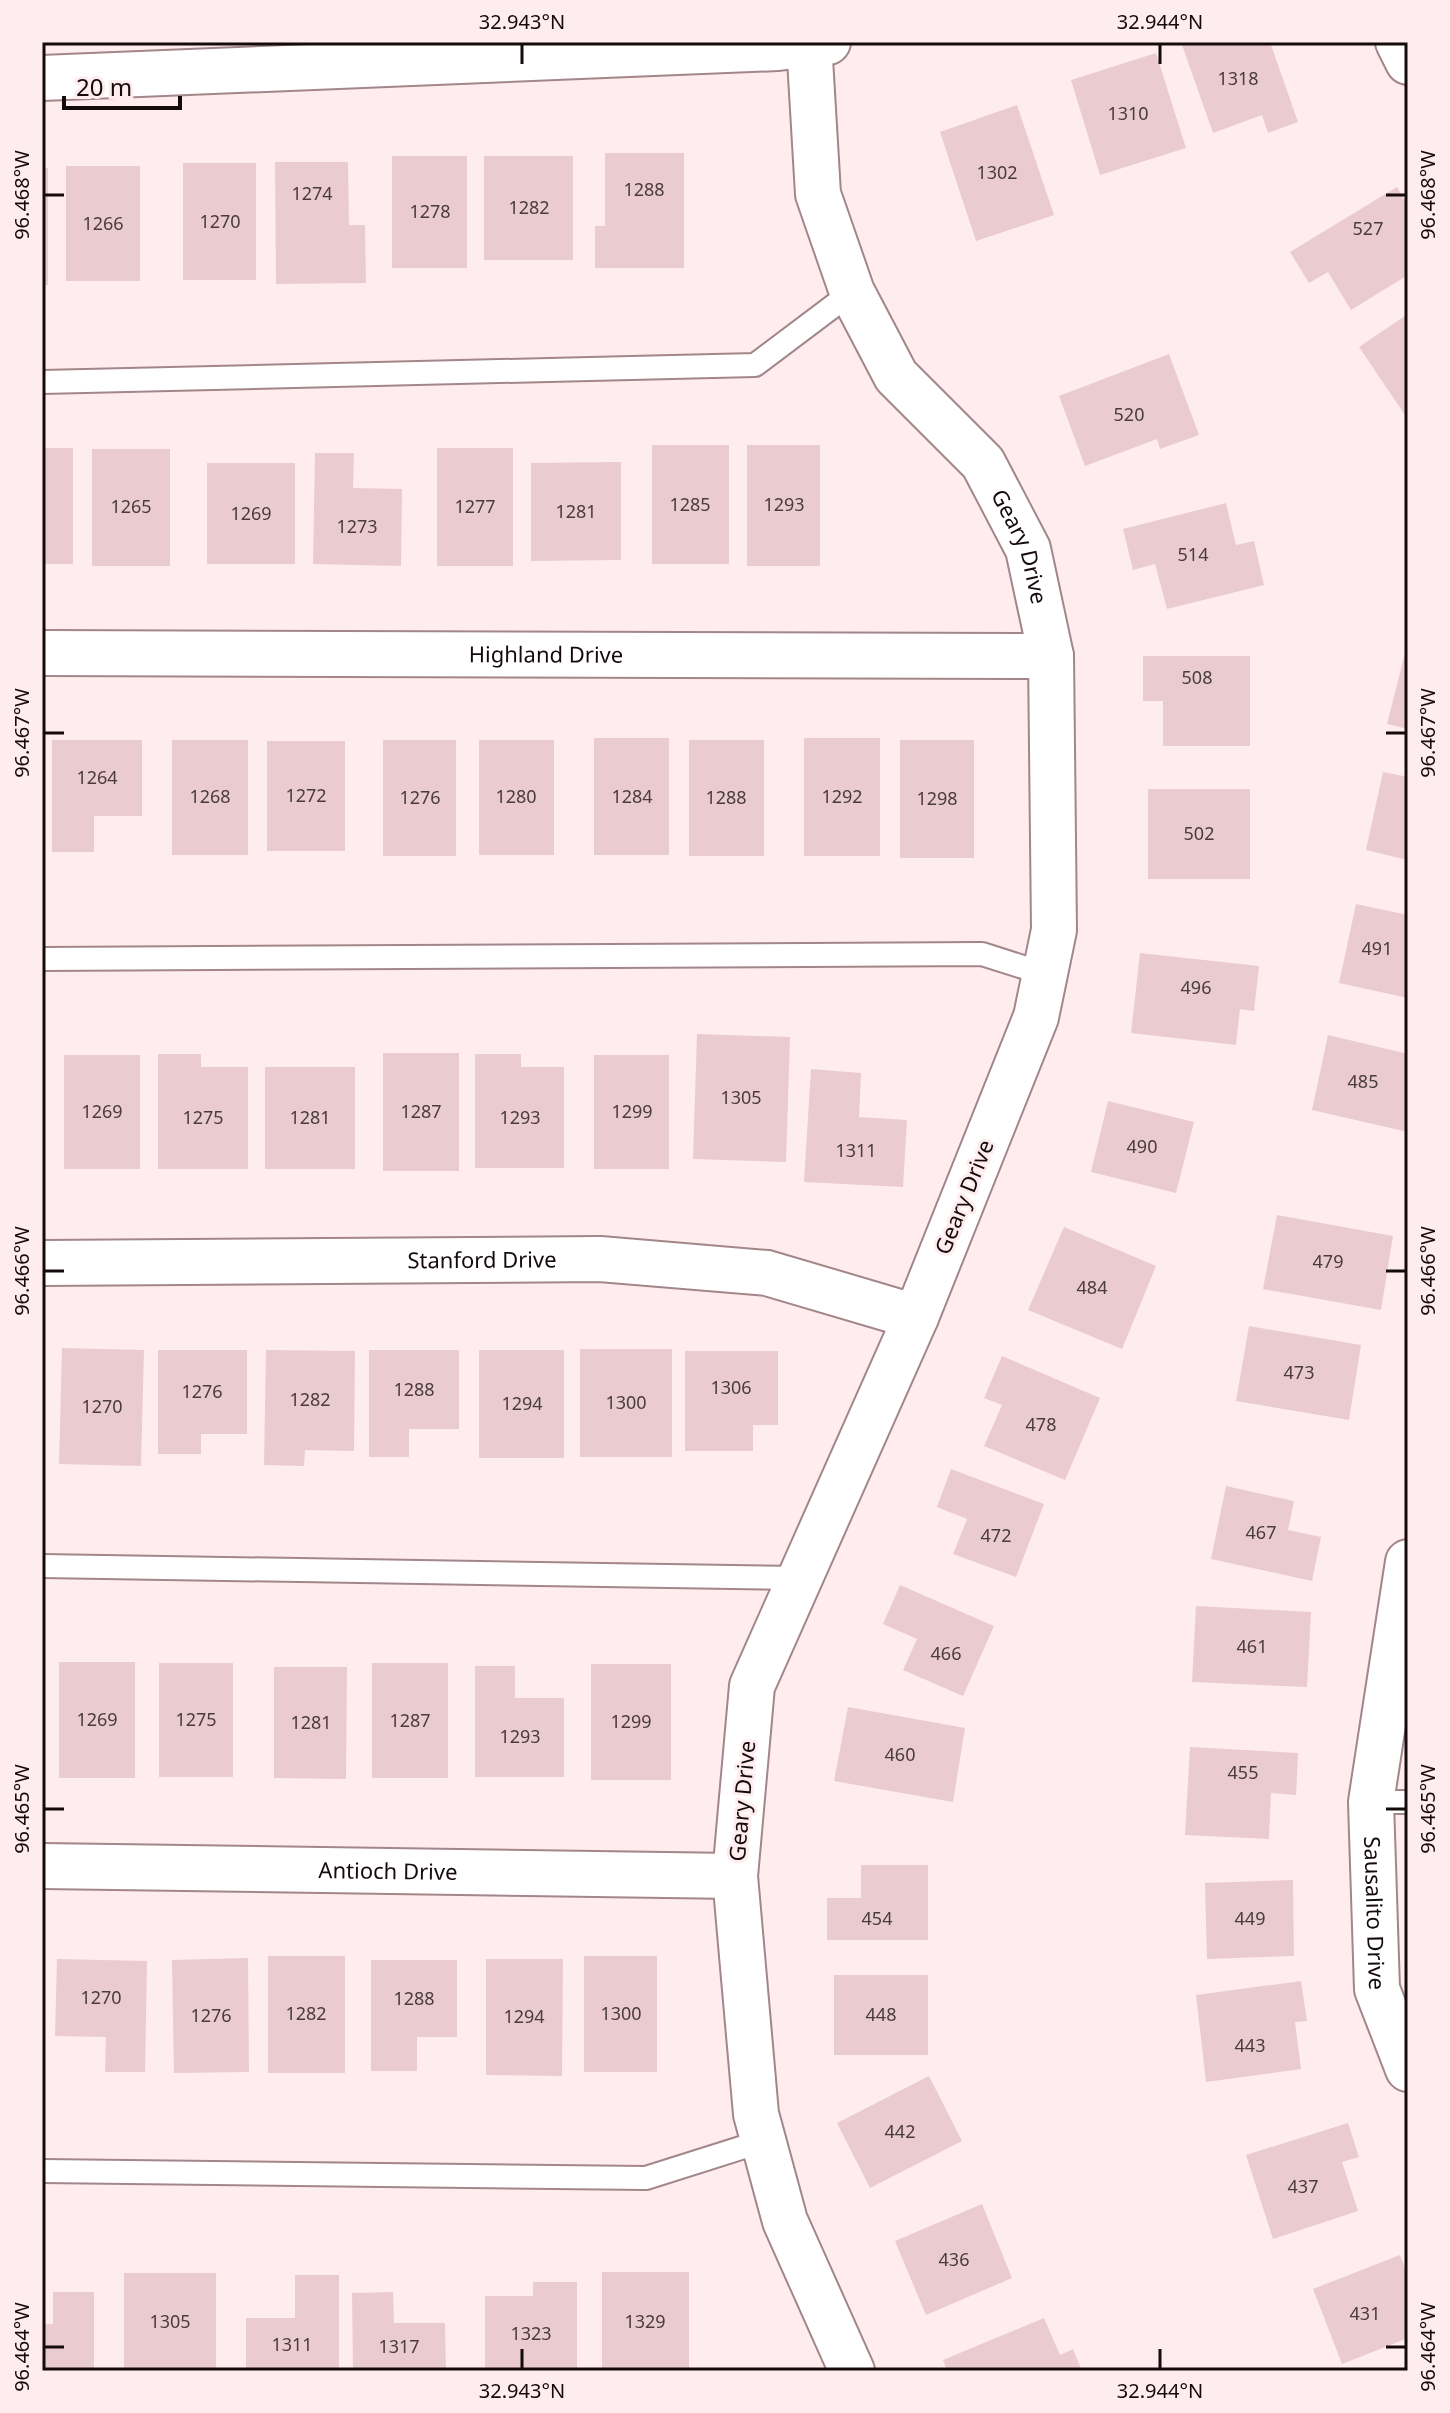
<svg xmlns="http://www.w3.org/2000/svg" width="1450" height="2413" font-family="'Noto Sans',sans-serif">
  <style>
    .building { fill: #eaccd0 }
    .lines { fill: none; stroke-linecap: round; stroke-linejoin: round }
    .service-casing { stroke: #a2868a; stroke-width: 26 }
    .minor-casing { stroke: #a2868a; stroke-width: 48 }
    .service { stroke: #fff; stroke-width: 22 }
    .minor { stroke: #fff; stroke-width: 44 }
    .ticks { fill: none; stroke: #150b0c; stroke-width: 3 }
    .labels { text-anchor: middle; stroke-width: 6; stroke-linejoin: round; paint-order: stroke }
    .number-label { font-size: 18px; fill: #4a3b3d }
    .street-label { font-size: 22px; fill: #150b0c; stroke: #ffecee }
    .neatline { fill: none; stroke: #150b0c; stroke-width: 3 }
    .ticks-label { font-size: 20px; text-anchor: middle; fill: #150b0c }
  </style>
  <rect width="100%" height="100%" fill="#ffecee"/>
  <g class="building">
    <path d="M1181 42H1270L1298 122 1268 133 1262 115 1213 133Z"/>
    <path d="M1156 53 1186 148 1100 175 1071 80Z"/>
    <path d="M1017 105 1054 215 976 241 940 132Z"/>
    <path d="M605 153H684V268H595V226H605Z"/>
    <rect x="392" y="156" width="75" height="112"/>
    <rect x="484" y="156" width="89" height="104"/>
    <path d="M275 162H348L349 225H365L366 283 276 284Z"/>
    <rect x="183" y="163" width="73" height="117"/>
    <rect x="66" y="166" width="74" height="115"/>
    <rect x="42" y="168" width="6" height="117"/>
    <path d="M1397 187 1408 206V275L1351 310 1328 272 1309 283 1290 252Z"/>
    <path d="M1408 314V413L1405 415 1359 347Z"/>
    <path d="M1169 354 1199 435 1160 449 1157 439 1085 466 1059 396Z"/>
    <rect x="652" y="445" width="77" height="119"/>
    <rect x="747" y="445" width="73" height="121"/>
    <rect x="42" y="448" width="31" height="116"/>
    <rect x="437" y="448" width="76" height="118"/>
    <rect x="92" y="449" width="78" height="117"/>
    <path d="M315 453H354L353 488 402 489 401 566 313 564Z"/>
    <path d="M621 462V560L531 561V463Z"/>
    <rect x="207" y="463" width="88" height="101"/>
    <path d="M1226 503 1236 545 1254 541 1264 585 1167 609 1155 564 1133 570 1123 529Z"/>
    <path d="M1408 641V729L1387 724Z"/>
    <path d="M1143 656H1250V746H1163V701H1143Z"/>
    <rect x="594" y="738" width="75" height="117"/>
    <rect x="804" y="738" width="76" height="118"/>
    <path d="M52 740H142V816H94V852H52Z"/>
    <rect x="172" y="740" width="76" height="115"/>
    <rect x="383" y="740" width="73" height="116"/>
    <rect x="479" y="740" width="75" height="115"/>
    <rect x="689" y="740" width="75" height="116"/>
    <rect x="900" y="740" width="74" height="118"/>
    <rect x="267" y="741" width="78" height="110"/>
    <path d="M1383 772 1408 777V860L1366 850Z"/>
    <rect x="1148" y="789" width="102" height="90"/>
    <path d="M1356 904 1408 915V998L1339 983Z"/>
    <path d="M1140 953 1259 966 1254 1011 1240 1009 1236 1045 1131 1033Z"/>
    <path d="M697 1034 790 1037 786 1162 693 1159Z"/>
    <path d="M1328 1035 1408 1054V1132L1312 1110Z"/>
    <rect x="383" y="1053" width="76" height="118"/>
    <path d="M158 1054H201V1067H248V1169H158Z"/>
    <path d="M475 1054H521V1067H564V1168H475Z"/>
    <rect x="64" y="1055" width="76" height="114"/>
    <rect x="594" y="1055" width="75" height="114"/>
    <rect x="265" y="1067" width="90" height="102"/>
    <path d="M811 1069 861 1073 859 1117 907 1120 903 1187 804 1182Z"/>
    <path d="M1108 1101 1194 1122 1176 1193 1091 1172Z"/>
    <path d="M1277 1215 1393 1236 1381 1310 1263 1289Z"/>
    <path d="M1064 1227 1156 1266 1122 1349 1028 1310Z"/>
    <path d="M1249 1326 1361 1345 1349 1420 1236 1401Z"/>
    <path d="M62 1348 144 1350 141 1466 59 1464Z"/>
    <rect x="580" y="1349" width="92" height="108"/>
    <path d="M158 1350H247V1434H201V1454H158Z"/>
    <path d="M266 1350 355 1351 354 1451 305 1450 304 1466 264 1465Z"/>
    <path d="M369 1350H459V1429H409V1457H369Z"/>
    <rect x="479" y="1350" width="85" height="108"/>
    <path d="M685 1351H778V1425H753V1451H685Z"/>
    <path d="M1002 1356 1100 1398 1065 1480 984 1446 1002 1405 984 1398Z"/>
    <path d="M951 1469 1044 1504 1016 1577 953 1554 967 1519 937 1507Z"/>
    <path d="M1226 1486 1294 1501 1288 1530 1321 1537 1312 1581 1211 1559Z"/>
    <path d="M900 1585 994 1626 963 1696 903 1670 917 1639 883 1624Z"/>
    <path d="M1196 1606 1311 1612 1307 1687 1192 1682Z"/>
    <rect x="59" y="1662" width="76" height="116"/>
    <rect x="159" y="1663" width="74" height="114"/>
    <rect x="372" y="1663" width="76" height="115"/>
    <rect x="591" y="1664" width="80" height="116"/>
    <path d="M475 1666H515V1698H564V1777H475Z"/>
    <path d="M274 1667H347L346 1779 274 1778Z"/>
    <path d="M848 1707 965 1728 953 1802 834 1781Z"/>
    <path d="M1190 1747 1298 1753 1296 1795 1271 1793 1269 1839 1185 1835Z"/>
    <path d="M861 1865H928V1940H827V1898H861Z"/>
    <path d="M1293 1880 1294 1956 1207 1959 1205 1883Z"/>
    <rect x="268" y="1956" width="77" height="117"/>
    <rect x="584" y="1956" width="73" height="116"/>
    <path d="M248 1958 249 2072 174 2073 172 1960Z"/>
    <path d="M57 1959 147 1961 145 2072H105L106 2037 55 2036Z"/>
    <path d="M486 1959H563L562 2076 486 2075Z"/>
    <path d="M371 1960H457V2037H417V2071H371Z"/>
    <rect x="834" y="1975" width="94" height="80"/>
    <path d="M1301 1981 1307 2021 1295 2022 1301 2069 1206 2082 1196 1995Z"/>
    <path d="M929 2076 962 2141 870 2188 837 2123Z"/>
    <path d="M1348 2123 1359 2157 1342 2162 1358 2211 1273 2239 1246 2155Z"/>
    <path d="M982 2204 1012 2278 926 2315 895 2241Z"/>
    <path d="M1400 2255 1408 2277V2338L1342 2364 1313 2289Z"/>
    <rect x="602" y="2272" width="87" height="99"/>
    <rect x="124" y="2273" width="92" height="98"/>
    <path d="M295 2275H339V2371H246V2318H295Z"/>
    <path d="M533 2282H577V2371H485V2296H533Z"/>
    <path d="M53 2292H94V2371H42V2324H53Z"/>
    <path d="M393 2292 394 2323H445L446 2371H353L352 2293Z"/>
    <path d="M1044 2318 1060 2355 1073 2349 1082 2371H947L943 2360Z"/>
  </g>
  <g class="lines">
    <defs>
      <g id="service">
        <path d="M42 382 755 365 852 292"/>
        <path d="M42 959 982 954 1045 974"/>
        <path d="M42 1566 800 1578"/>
        <path d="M1371 1802H1408"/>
        <path d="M42 2171 646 2178 763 2141"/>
      </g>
      <g id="minor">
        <path id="s1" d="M809 42 818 194 852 292 896 376 983 463 1028 549 1051 656 1054 930 1036 1017 916 1317 752 1686 735 1876 756 2114 785 2221 852 2371"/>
        <path d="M1398 42 1408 62"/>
        <path d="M42 78 778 48 828 42"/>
        <path id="s2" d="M42 653 1051 656"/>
        <path id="s3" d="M42 1263 600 1259 767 1273 916 1317"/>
        <path id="s4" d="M1408 1562 1371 1802 1377 1989 1408 2069"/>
        <path id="s5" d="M42 1866 735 1876"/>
      </g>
    </defs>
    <use href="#service" class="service-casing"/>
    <use href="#minor" class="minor-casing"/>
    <use href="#service" class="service"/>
    <use href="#minor" class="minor"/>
  </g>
  <path class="ticks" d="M522 44V64M1160 44V64M44 195H64M1386 195H1406M44 733H64M1386 733H1406M44 1271H64M1386 1271H1406M44 1809H64M1386 1809H1406M44 2347H64M1386 2347H1406M522 2349V2369M1160 2349V2369"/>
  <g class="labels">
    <g class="number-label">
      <text x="1238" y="85">1318</text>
      <text x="1128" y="120">1310</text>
      <text x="997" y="179">1302</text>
      <text x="644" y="196">1288</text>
      <text x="312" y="200">1274</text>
      <text x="529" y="214">1282</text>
      <text x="430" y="218">1278</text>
      <text x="220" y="228">1270</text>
      <text x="103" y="230">1266</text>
      <text x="1368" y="235">527</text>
      <text x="1129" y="421">520</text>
      <text x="690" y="511">1285</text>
      <text x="784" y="511">1293</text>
      <text x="131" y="513">1265</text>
      <text x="475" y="513">1277</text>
      <text x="576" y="518">1281</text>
      <text x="251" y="520">1269</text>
      <text x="357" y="533">1273</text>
      <text x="1193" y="561">514</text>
      <text x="1197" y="684">508</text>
      <text x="97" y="784">1264</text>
      <text x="306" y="802">1272</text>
      <text x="210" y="803">1268</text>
      <text x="516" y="803">1280</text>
      <text x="632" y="803">1284</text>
      <text x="842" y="803">1292</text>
      <text x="420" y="804">1276</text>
      <text x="726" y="804">1288</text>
      <text x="937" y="805">1298</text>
      <text x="1199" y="840">502</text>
      <text x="1377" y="955">491</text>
      <text x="1196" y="994">496</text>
      <text x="1363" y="1088">485</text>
      <text x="741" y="1104">1305</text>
      <text x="102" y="1118">1269</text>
      <text x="421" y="1118">1287</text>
      <text x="632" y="1118">1299</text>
      <text x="203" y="1124">1275</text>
      <text x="310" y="1124">1281</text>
      <text x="520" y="1124">1293</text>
      <text x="1142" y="1153">490</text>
      <text x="856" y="1157">1311</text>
      <text x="1328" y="1268">479</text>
      <text x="1092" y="1294">484</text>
      <text x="1299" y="1379">473</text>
      <text x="731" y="1394">1306</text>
      <text x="414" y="1396">1288</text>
      <text x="202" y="1398">1276</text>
      <text x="310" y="1406">1282</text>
      <text x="626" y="1409">1300</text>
      <text x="522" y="1410">1294</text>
      <text x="102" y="1413">1270</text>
      <text x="1041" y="1431">478</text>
      <text x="1261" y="1539">467</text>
      <text x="996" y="1542">472</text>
      <text x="1252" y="1653">461</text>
      <text x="946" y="1660">466</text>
      <text x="97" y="1726">1269</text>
      <text x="196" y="1726">1275</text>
      <text x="410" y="1727">1287</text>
      <text x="631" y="1728">1299</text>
      <text x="311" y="1729">1281</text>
      <text x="520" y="1743">1293</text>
      <text x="900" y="1761">460</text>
      <text x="1243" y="1779">455</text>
      <text x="877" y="1925">454</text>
      <text x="1250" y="1925">449</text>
      <text x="101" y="2004">1270</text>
      <text x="414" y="2005">1288</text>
      <text x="306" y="2020">1282</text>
      <text x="621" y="2020">1300</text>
      <text x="881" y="2021">448</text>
      <text x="211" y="2022">1276</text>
      <text x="524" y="2023">1294</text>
      <text x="1250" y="2052">443</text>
      <text x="900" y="2138">442</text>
      <text x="1303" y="2193">437</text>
      <text x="954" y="2266">436</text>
      <text x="1365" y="2320">431</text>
      <text x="170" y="2328">1305</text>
      <text x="645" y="2328">1329</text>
      <text x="531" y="2340">1323</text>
      <text x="292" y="2351">1311</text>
      <text x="399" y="2353">1317</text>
    </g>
    <g class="street-label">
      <text dy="8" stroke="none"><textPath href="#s1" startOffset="566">Geary Drive</textPath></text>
      <text dy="8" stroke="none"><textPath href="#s2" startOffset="504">Highland Drive</textPath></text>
      <text transform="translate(964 1197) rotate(-68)" y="8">Geary Drive</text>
      <text dy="8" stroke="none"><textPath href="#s3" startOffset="440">Stanford Drive</textPath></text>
      <text transform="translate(742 1801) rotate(-85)" y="8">Geary Drive</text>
      <text dy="8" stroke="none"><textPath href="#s5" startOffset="346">Antioch Drive</textPath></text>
      <text dy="8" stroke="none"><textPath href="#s4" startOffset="354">Sausalito Drive</textPath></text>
    </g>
  </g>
  <rect width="1450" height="2413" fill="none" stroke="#ffecee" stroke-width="88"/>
  <path d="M64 96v12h116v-12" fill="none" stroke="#150b0c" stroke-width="4"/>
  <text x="76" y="96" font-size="24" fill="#150b0c" stroke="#ffecee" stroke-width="6" paint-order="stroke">20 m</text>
  <rect x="44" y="44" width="1362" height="2325" class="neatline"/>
  <g class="ticks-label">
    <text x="522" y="29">32.943°N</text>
    <text x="1160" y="29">32.944°N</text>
    <text transform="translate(1428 195) rotate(-90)" y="7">96.468°W</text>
    <text transform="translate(22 195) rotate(-90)" y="7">96.468°W</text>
    <text transform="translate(22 733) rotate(-90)" y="7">96.467°W</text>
    <text transform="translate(1428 733) rotate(-90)" y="7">96.467°W</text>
    <text transform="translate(1428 1271) rotate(-90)" y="7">96.466°W</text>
    <text transform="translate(22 1271) rotate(-90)" y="7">96.466°W</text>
    <text transform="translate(1428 1809) rotate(-90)" y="7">96.465°W</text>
    <text transform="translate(22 1809) rotate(-90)" y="7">96.465°W</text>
    <text transform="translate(22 2347) rotate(-90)" y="7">96.464°W</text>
    <text transform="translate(1428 2347) rotate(-90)" y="7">96.464°W</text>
    <text x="522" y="2398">32.943°N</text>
    <text x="1160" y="2398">32.944°N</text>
  </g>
</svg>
